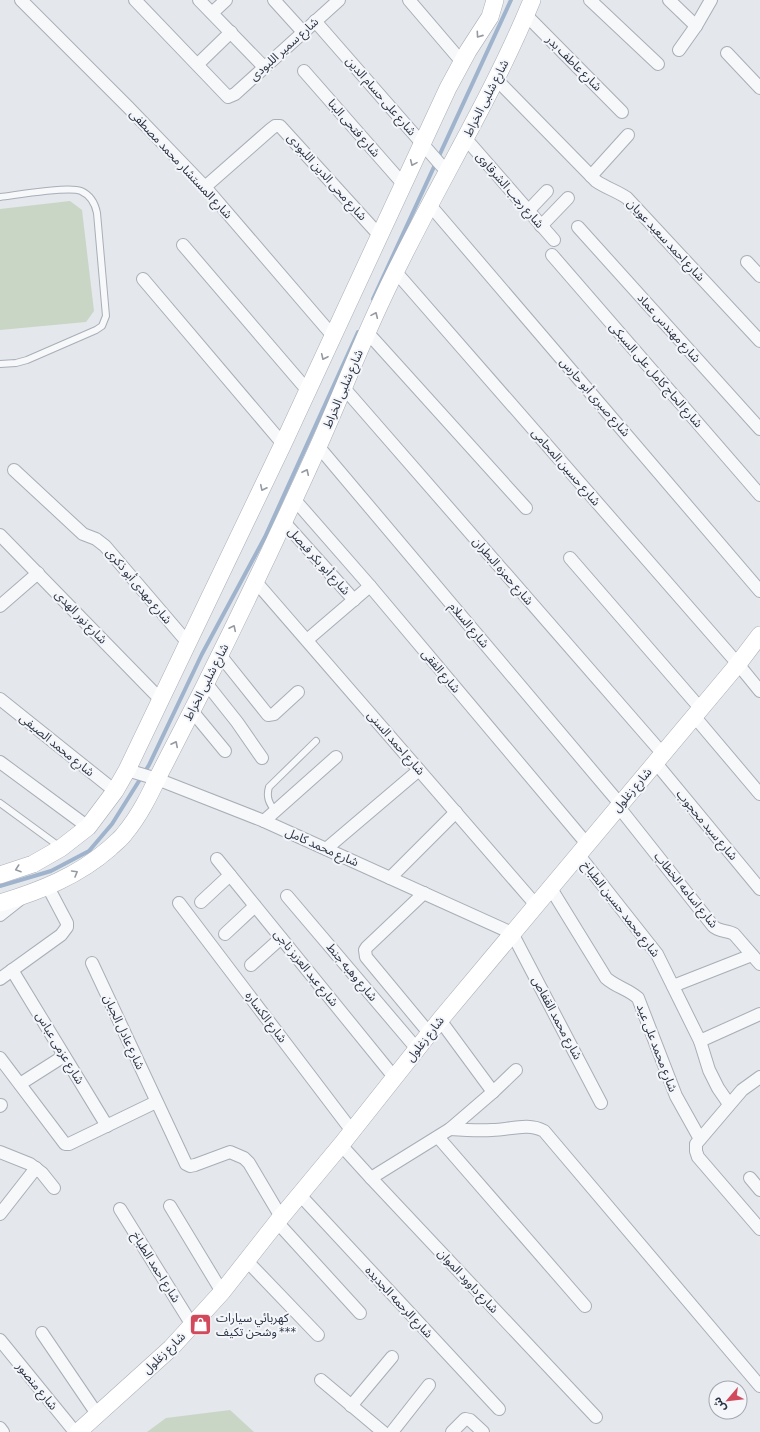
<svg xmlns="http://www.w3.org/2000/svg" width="760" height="1432" font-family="Commissioner,'Noto Sans Arabic',sans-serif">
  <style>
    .green { fill: #c9d6c5 }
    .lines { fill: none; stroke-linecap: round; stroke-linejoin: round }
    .stream { stroke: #9fb4cc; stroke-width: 4 }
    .lane-casing { stroke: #a9aeb7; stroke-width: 8 }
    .street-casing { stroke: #a9aeb7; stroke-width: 14 }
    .secondary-casing { stroke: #a9aeb7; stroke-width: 18 }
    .lane { stroke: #f7f8fa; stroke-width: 6 }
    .street { stroke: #f7f8fa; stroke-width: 12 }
    .secondary { stroke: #fff; stroke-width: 17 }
    .oneway { stroke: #959aa2 }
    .labels { text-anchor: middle; stroke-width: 4; stroke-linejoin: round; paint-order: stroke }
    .street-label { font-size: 12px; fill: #2b3445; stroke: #f4f6f9 }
    .poi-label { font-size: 12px; fill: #2b3445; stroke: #f4f6f9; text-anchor: start }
  </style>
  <rect width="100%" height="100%" fill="#e4e7ec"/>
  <g class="green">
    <path d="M70 201 82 210 94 311 86 322 0 330V209Z"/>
    <path d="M230 1410 254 1432H147L166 1418Z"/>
  </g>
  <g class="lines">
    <g class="stream">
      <path d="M373 299 511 0"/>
      <path d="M0 886 51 871 89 851 112 824 149 765 202 654 265 537 358 332"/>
    </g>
    <defs>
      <g id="lane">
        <path d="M0 197C17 195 68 186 81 191 90 195 95 203 97 213L106 316 102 326 96 330 27 360 16 363 0 364"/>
        <path d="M0 803 60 847"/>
        <path d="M275 811C269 803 266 797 269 787L316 741"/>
      </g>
      <g id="street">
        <path d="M21 0 128 107 205 187 333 336"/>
        <path d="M135 0 228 97 235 94 339 0"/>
        <path d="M199 0 264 67"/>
        <path d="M274 0 303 32"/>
        <path d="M409 0 462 62"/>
        <path d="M590 0 658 64"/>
        <path d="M669 0 696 26"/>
        <path d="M212 13 226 0"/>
        <path d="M526 15 622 112"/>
        <path d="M315 21 447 172"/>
        <path d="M679 50 696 26 711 0"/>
        <path d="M727 53 760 88"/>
        <path d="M198 64 231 32"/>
        <path d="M304 71 404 185"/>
        <path d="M497 80 596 181C606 188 617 191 627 198L760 341"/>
        <path d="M466 139 554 240"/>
        <path d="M591 176 628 135"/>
        <path d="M205 187 271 129 275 126H280L380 236"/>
        <path d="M429 204 760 591"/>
        <path d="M528 211 547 191"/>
        <path d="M541 226 568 198"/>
        <path d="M578 227 760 429"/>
        <path d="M183 245 308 391"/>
        <path d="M552 255 760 495"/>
        <path d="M747 262 760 276"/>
        <path d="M395 271 738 664 760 691"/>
        <path d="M143 279 283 444"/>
        <path d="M367 332 526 508"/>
        <path d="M344 388 662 753"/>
        <path d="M318 446 620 804"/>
        <path d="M14 470 83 534 96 539 105 546 188 643"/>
        <path d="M294 499 370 586 587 844"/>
        <path d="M284 522 354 600"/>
        <path d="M0 535 161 700"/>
        <path d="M570 558 700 708"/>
        <path d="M256 582 536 905"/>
        <path d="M0 606 38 573"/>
        <path d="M307 640 370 586"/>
        <path d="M220 655 268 715 274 714 298 692"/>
        <path d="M206 683 237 722 262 758"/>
        <path d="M0 699 115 791"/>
        <path d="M192 711 225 751"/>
        <path d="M694 716 760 794"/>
        <path d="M0 762 88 827"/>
        <path d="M655 762 760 889"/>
        <path d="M127 770 157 779 264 821 512 933 601 1103"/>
        <path d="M618 806 713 926C719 932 727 930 734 934L760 964"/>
        <path d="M264 821 336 757"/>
        <path d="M326 849 419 770"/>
        <path d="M578 854 657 954 700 1041 709 1070 718 1088 729 1104"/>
        <path d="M217 859 394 1077"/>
        <path d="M390 878 456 812"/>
        <path d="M550 887 606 978C616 987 628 989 638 998L676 1096 700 1139"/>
        <path d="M424 893 367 947 365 950 366 957 429 1033"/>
        <path d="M287 896 417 1049"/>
        <path d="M201 902 230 875"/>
        <path d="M179 903 352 1131"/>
        <path d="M0 915 19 900"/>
        <path d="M225 934 255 906"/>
        <path d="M92 963 186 1164 190 1166 195 1165 230 1152 244 1158 249 1163 281 1217"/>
        <path d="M251 965 281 938"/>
        <path d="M12 970 107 1126"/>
        <path d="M0 979 61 935 67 927V923L48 887"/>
        <path d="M673 986 752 955"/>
        <path d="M440 1020 493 1092"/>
        <path d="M700 1041 760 1014"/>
        <path d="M0 1058 65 1144H69L156 1102"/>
        <path d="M760 1077 742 1090 696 1144V1151L698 1157 760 1229"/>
        <path d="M20 1084 64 1056"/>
        <path d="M0 1106 1 1105"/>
        <path d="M450 1129C464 1130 478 1131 492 1130 509 1130 528 1122 544 1131L760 1386"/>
        <path d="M438 1137 585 1306"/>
        <path d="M341 1145 371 1178 596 1417"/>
        <path d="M0 1152 30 1164 42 1173 54 1188"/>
        <path d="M371 1178 450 1129 493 1092 516 1070"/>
        <path d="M750 1178 760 1190"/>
        <path d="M300 1195 499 1409"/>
        <path d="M170 1206 222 1292"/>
        <path d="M120 1209 192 1325"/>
        <path d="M0 1214 36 1168"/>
        <path d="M277 1222 360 1313"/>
        <path d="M247 1261 318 1335"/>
        <path d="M42 1333 97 1414"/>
        <path d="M0 1340 75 1432"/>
        <path d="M321 1380 383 1432"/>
        <path d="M351 1406 392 1357"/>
        <path d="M0 1428 3 1432"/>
        <path d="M392 1432 429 1385"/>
        <path d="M452 1432 465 1419 470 1420 483 1432"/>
      </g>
      <g id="secondary">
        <path d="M0 875 33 864 61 848 88 827 115 791 127 770 283 444 448 88 468 51 490 17 495 0"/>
        <path d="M0 903C40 891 78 876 110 848 115 843 121 839 125 833 140 815 150 794 160 773 174 746 188 718 202 691 242 611 281 529 318 447 339 400 358 351 380 304 427 201 489 105 532 0"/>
        <path d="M78 1432 171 1348 222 1292 277 1222 341 1145 440 1020 738 664 760 635"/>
      </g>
    </defs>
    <use href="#lane" class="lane-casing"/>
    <use href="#street" class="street-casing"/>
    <use href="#secondary" class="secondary-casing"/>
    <use href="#lane" class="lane"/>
    <use href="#street" class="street"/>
    <use href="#secondary" class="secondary"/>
  </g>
  <defs><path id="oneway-chevron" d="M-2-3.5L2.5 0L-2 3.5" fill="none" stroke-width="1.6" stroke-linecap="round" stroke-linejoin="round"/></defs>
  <g class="oneway">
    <use href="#oneway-chevron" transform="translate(479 35) rotate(125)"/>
    <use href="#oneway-chevron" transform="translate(413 163) rotate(114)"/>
    <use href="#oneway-chevron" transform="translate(375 315) rotate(-66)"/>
    <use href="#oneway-chevron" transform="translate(324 357) rotate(115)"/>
    <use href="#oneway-chevron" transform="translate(306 472) rotate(-65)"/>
    <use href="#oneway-chevron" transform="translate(263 488) rotate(116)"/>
    <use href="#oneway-chevron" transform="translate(233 628) rotate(-64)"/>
    <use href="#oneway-chevron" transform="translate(175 744) rotate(-63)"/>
    <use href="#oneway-chevron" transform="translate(18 869) rotate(161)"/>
    <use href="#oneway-chevron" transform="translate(75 873) rotate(-30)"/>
  </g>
  <defs>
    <symbol id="shop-square" viewBox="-11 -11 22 22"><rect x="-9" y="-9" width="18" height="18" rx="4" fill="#d1495b" stroke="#f4f6f9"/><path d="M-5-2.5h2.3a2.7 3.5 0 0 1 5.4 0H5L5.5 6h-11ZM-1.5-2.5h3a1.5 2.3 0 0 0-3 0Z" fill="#fff"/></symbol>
  </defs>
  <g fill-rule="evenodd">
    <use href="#shop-square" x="188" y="1312" width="25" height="25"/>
  </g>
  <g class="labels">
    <g class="street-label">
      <text transform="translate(284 49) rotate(-42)" y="4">شارع سمير اللبودى</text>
      <text transform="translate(574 63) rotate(45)" y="4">شارع عاطف بدر</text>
      <text transform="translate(381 96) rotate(49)" y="4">شارع على حسام الدين</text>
      <text transform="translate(486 98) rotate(-63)" y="4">شارع شلبى الخراط</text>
      <text transform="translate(354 128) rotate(49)" y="4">شارع فتحى البنا</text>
      <text transform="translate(181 164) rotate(47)" y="4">شارع المستشار محمد مصطفى</text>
      <text transform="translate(327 177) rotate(48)" y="4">شارع محى الدين اللبودى</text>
      <text transform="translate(510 190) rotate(49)" y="4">شارع رجب الشرقاوى</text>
      <text transform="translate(666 240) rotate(47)" y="4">شارع احمد سعيد عويان</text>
      <text transform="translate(669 328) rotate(48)" y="4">شارع مهندس عماد</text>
      <text transform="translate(656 375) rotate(49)" y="4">شارع الحاج كامل على السبكى</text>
      <text transform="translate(343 389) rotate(-67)" y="4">شارع شلبى الخراط</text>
      <text transform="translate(595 397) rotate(49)" y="4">شارع صبرى أبو حارس</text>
      <text transform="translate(566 467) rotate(49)" y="4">شارع حسين المحامى</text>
      <text transform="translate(319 561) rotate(48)" y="4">شارع أبو بكر فيصل</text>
      <text transform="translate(503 571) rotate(49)" y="4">شارع حمزه البطران</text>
      <text transform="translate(139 586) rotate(50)" y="4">شارع مهدى أبو ذكرى</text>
      <text transform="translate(81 617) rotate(46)" y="4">شارع نور الهدى</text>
      <text transform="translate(469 625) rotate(50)" y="4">شارع السلام</text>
      <text transform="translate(441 671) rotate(50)" y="4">شارع الفقى</text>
      <text transform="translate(206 682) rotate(-63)" y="4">شارع شلبى الخراط</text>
      <text transform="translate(396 743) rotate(49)" y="4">شارع احمد السنى</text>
      <text transform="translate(57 745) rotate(39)" y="4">شارع محمد الصيفى</text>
      <text transform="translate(632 790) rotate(-50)" y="4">شارع زغلول</text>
      <text transform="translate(707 825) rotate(50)" y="4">شارع سيد محجوب</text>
      <text transform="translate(322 847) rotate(24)" y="4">شارع محمد كامل</text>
      <text transform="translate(686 890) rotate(51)" y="4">شارع اسامه الخطاب</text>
      <text transform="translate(621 909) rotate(52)" y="4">شارع محمد حسين الطباخ</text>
      <text transform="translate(306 968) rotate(51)" y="4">شارع عبد العزيز ناجى</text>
      <text transform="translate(352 972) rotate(50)" y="4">شارع وهبه جنط</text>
      <text transform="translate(266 1017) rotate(53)" y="4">شارع الكساره</text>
      <text transform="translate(557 1018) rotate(62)" y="4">شارع محمد القفاص</text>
      <text transform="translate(124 1032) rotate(65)" y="4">شارع عادل الجبان</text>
      <text transform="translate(425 1039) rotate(-52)" y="4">شارع زغلول</text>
      <text transform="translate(60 1048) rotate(59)" y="4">شارع عزمى عباس</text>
      <text transform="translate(657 1048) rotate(69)" y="4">شارع محمد على عيد</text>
      <text transform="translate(156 1267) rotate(58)" y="4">شارع احمد الطباخ</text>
      <text transform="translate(468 1281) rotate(47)" y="4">شارع داوود الموان</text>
      <text transform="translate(399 1302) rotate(47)" y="4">شارع الرحمه الجديده</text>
      <text transform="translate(164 1353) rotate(-44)" y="4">شارع زغلول</text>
      <text transform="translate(37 1386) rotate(51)" y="4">شارع منصور</text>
    </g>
    <g class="poi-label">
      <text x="216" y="1322">كهربائي سيارات<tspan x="216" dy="14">وشحن تكيف ***</tspan></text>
    </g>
  </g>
  <g transform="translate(728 1400) rotate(242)"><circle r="19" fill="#f4f6f9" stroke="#a4a8b1"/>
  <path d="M0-3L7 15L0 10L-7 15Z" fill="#d1495b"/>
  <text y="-6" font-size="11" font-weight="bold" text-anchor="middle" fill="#2b3445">ش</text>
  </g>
</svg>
